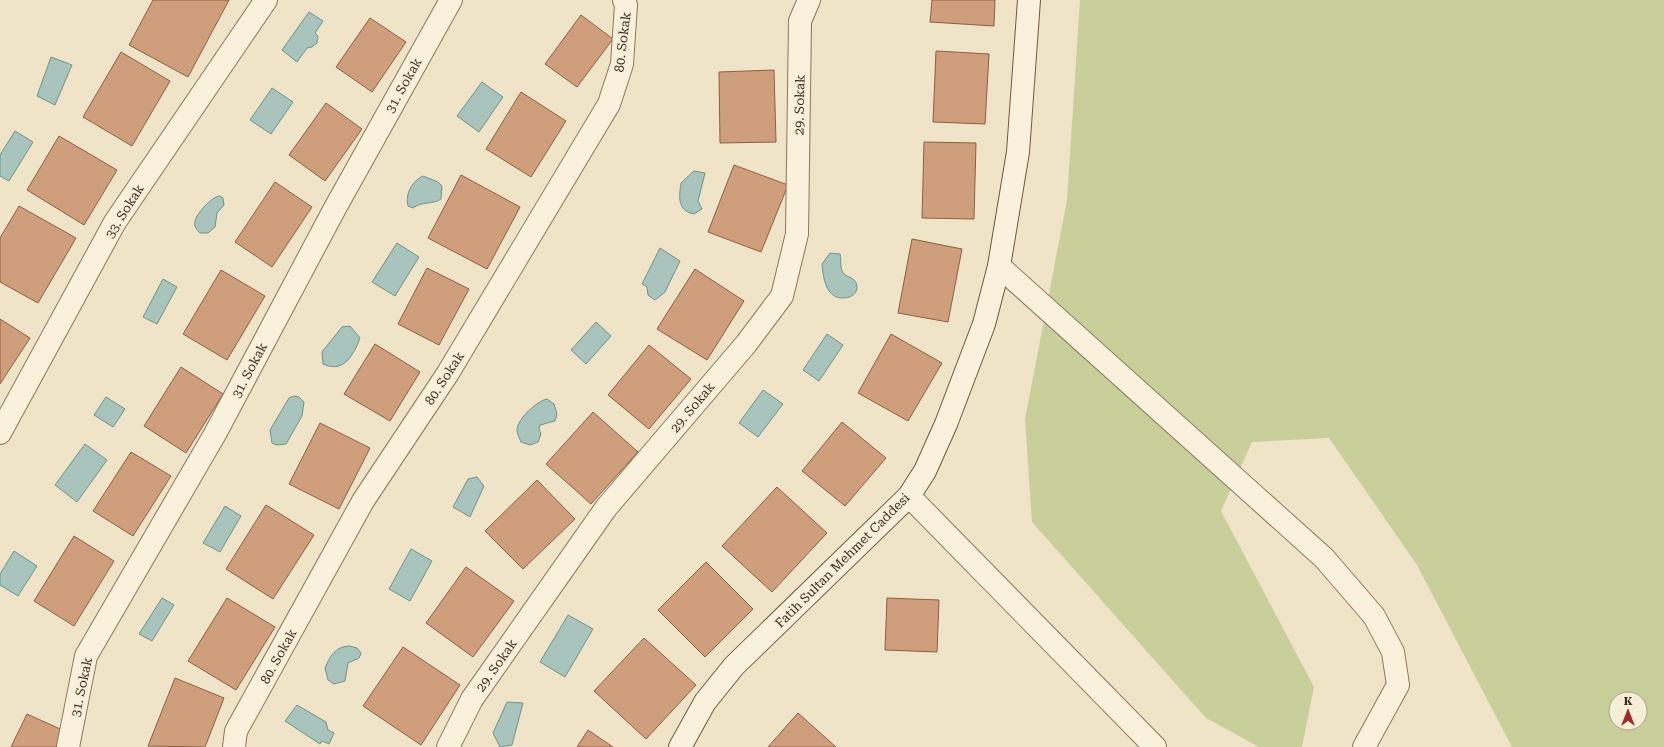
<svg xmlns="http://www.w3.org/2000/svg" width="1664" height="747" font-family="'Roboto Serif',serif">
  <style>
    .green { fill: #c9cf9b; fill-rule: evenodd }
    .water { fill: #a9c4bc; stroke: #6f938a }
    .building { fill: #cf9f7d; stroke: #8d5f41 }
    .lines { fill: none; stroke-linecap: round; stroke-linejoin: round }
    .minor-casing { stroke: #8d765c; stroke-width: 24 }
    .secondary-casing { stroke: #6f573f; stroke-width: 24 }
    .minor { stroke: #faf1dc; stroke-width: 22 }
    .secondary { stroke: #faf1dc; stroke-width: 22 }
    .labels { text-anchor: middle; stroke-width: 4; stroke-linejoin: round; paint-order: stroke }
    .street-label { font-size: 13px; fill: #3d2e20; stroke: #f7eed8 }
  </style>
  <rect width="100%" height="100%" fill="#f0e4c8"/>
  <path class="green" d="M1080 0H1664V747H1512L1417 565 1329 438 1252 442 1221 511 1314 687 1302 747H1259L1206 718 1032 522 1025 419 1067 200ZM1616 699H1640V723H1616Z"/>
  <g class="water">
    <path d="M309 12 323 21 315 33 318 36 317 43 312 47 307 48 297 62 282 50Z"/>
    <path d="M51 57 72 65 55 105 37 96Z"/>
    <path d="M482 82 503 97 479 132 457 116Z"/>
    <path d="M272 88 293 102 271 134 250 120Z"/>
    <path d="M15 131 33 142 9 181 0 176V155Z"/>
    <path d="M694 171 705 173 698 201 702 209 694 214C677 211 679 196 681 183Z"/>
    <path d="M423 176 438 182 442 186 441 199C432 205 422 201 413 208L408 206C405 194 412 181 423 176Z"/>
    <path d="M220 196 223 198 224 205 217 213 215 227 208 233H200C197 230 194 227 195 222 195 215 212 196 220 196Z"/>
    <path d="M397 243 419 257 395 296 372 282Z"/>
    <path d="M660 248 680 261 665 292 655 300 648 295 647 287 642 284Z"/>
    <path d="M830 253 840 254C842 260 839 269 844 274 849 278 856 278 857 286 858 298 841 301 833 295 824 288 823 274 822 264Z"/>
    <path d="M163 279 177 287 157 324 143 317Z"/>
    <path d="M596 322 611 336 586 364 571 350Z"/>
    <path d="M350 326 360 338C354 354 344 374 323 364L322 352 342 327Z"/>
    <path d="M827 334 843 345 819 381 803 370Z"/>
    <path d="M763 390 783 404 758 437 739 423Z"/>
    <path d="M294 396 299 397 304 402 302 416 286 444 277 445 272 443 270 430 289 398Z"/>
    <path d="M106 397 125 409 113 427 94 415Z"/>
    <path d="M547 399 554 404 557 414 555 421 540 425 539 429 541 434 538 442 530 445 521 442C520 439 517 434 517 430 517 419 537 401 547 399Z"/>
    <path d="M85 444 107 460 77 502 55 485Z"/>
    <path d="M477 477 484 486 470 517 453 507 468 479Z"/>
    <path d="M225 506 241 516 220 552 203 543Z"/>
    <path d="M411 549 432 561 410 601 389 589Z"/>
    <path d="M14 551 37 566 18 596 0 585V574Z"/>
    <path d="M162 598 174 605 152 641 139 634Z"/>
    <path d="M568 615 593 629 565 677 540 662Z"/>
    <path d="M349 646 357 648 361 653 359 658 348 663 345 681 334 684 328 680 325 668C330 656 335 647 349 646Z"/>
    <path d="M507 702 523 703 512 745 500 747 493 733Z"/>
    <path d="M297 705 326 722 328 730 334 733 329 744 322 741 320 744 285 721Z"/>
  </g>
  <g class="building">
    <path d="M153 0H229L188 77 129 45Z"/>
    <path d="M932 0H995L994 26 930 22Z"/>
    <path d="M581 15 613 39 577 87 545 64Z"/>
    <path d="M370 18 406 42 372 92 336 67Z"/>
    <path d="M936 51 989 54 985 124 933 122Z"/>
    <path d="M121 52 170 81 132 146 83 117Z"/>
    <path d="M774 70 776 142 720 143 719 72Z"/>
    <path d="M521 92 566 121 531 177 486 149Z"/>
    <path d="M326 103 362 129 325 181 289 155Z"/>
    <path d="M59 136 117 170 84 225 27 190Z"/>
    <path d="M924 142 976 143 974 219 922 218Z"/>
    <path d="M734 165 788 185 761 252 708 232Z"/>
    <path d="M461 175 520 207 487 269 428 238Z"/>
    <path d="M275 182 312 207 272 267 235 242Z"/>
    <path d="M19 206 76 238 38 303 0 282V238Z"/>
    <path d="M912 239 962 249 948 322 898 313Z"/>
    <path d="M427 268 469 289 439 345 398 324Z"/>
    <path d="M695 269 744 301 707 360 657 329Z"/>
    <path d="M221 270 265 296 227 360 183 334Z"/>
    <path d="M0 319 30 338 0 384Z"/>
    <path d="M891 334 942 363 908 421 858 393Z"/>
    <path d="M375 344 420 372 390 421 344 394Z"/>
    <path d="M649 345 691 379 649 429 608 395Z"/>
    <path d="M181 367 223 394 186 453 144 426Z"/>
    <path d="M593 412 638 452 591 504 546 464Z"/>
    <path d="M842 422 886 458 845 506 802 471Z"/>
    <path d="M320 423 370 448 339 509 289 484Z"/>
    <path d="M131 452 171 476 133 536 93 511Z"/>
    <path d="M537 480 575 519 523 569 485 531Z"/>
    <path d="M777 487 827 533 772 592 722 546Z"/>
    <path d="M266 505 314 535 273 599 226 569Z"/>
    <path d="M74 536 114 561 74 626 34 601Z"/>
    <path d="M706 562 753 609 705 657 658 610Z"/>
    <path d="M466 567 514 601 473 657 426 623Z"/>
    <path d="M227 598 275 627 236 690 188 661Z"/>
    <path d="M887 598 939 600 937 652 885 650Z"/>
    <path d="M644 638 696 685 646 739 594 691Z"/>
    <path d="M403 647 460 685 421 745 363 706Z"/>
    <path d="M175 678 224 698 205 747 148 746Z"/>
    <path d="M798 713 836 747H768Z"/>
    <path d="M27 714 69 733 62 747H11Z"/>
    <path d="M588 730 613 747H577Z"/>
  </g>
  <g class="lines">
    <defs>
      <g id="minor">
        <path d="M999 266 1324 558 1374 616 1393 652 1398 685 1364 747"/>
        <path d="M0 433 115 222 266 0"/>
        <path d="M909 496 1155 747"/>
        <path d="M68 747 86 656 215 434 334 210 451 0"/>
        <path d="M234 747 236 731 363 501 448 373 609 104 622 64 626 5 624 0"/>
        <path d="M448 747 472 699 606 508 746 344 782 296 797 234 800 21 809 0"/>
      </g>
      <path id="secondary" d="M680 747 705 702 734 666 909 496 925 471 946 424 984 324 999 266 1018 152 1029 0"/>
    </defs>
    <use href="#minor" class="minor-casing"/>
    <use href="#secondary" class="secondary-casing"/>
    <use href="#minor" class="minor"/>
    <use href="#secondary" class="secondary"/>
  </g>
  <g class="labels">
    <g class="street-label">
      <text transform="translate(622 42) rotate(-83)" y="5">80. Sokak</text>
      <text transform="translate(403 85) rotate(-61)" y="5">31. Sokak</text>
      <text transform="translate(799 105) rotate(-89)" y="5">29. Sokak</text>
      <text transform="translate(124 211) rotate(-58)" y="5">33. Sokak</text>
      <text transform="translate(249 370) rotate(-62)" y="5">31. Sokak</text>
      <text transform="translate(444 378) rotate(-57)" y="5">80. Sokak</text>
      <text transform="translate(692 407) rotate(-50)" y="5">29. Sokak</text>
      <text transform="translate(842 560) rotate(-45)" y="5">Fatih Sultan Mehmet Caddesi</text>
      <text transform="translate(278 656) rotate(-61)" y="5">80. Sokak</text>
      <text transform="translate(496 665) rotate(-55)" y="5">29. Sokak</text>
      <text transform="translate(81 687) rotate(-78)" y="5">31. Sokak</text>
    </g>
  </g>
  <g transform="translate(1628 711)"><circle r="19" fill="#f7eed8" stroke="#ada18e"/>
  <path d="M0-3L7 15L0 10L-7 15Z" fill="#9e2a2b"/>
  <text y="-6" font-size="11" font-weight="bold" text-anchor="middle" fill="#3d2e20">K</text>
  </g>
</svg>
